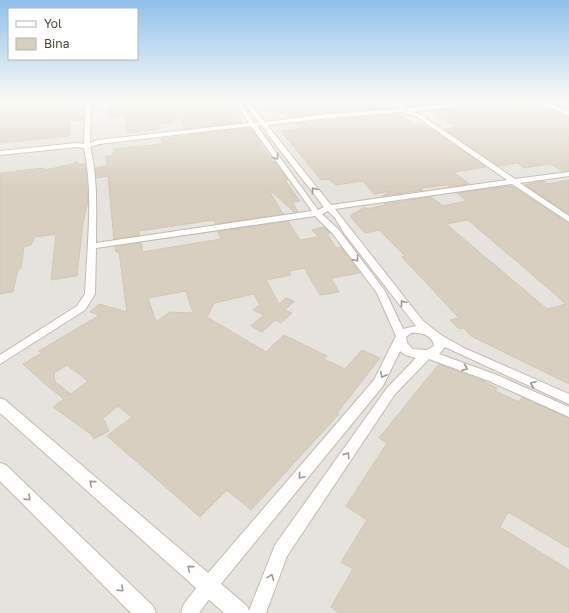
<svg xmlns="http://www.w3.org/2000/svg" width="569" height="613" font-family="'Golos Text',sans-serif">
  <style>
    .industrial { fill: #e6e2dd }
    .building { fill: #d8cfc1; stroke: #d3c7b4; fill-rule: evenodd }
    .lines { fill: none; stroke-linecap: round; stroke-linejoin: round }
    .minor-casing { stroke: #c2bbae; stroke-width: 2 }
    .tertiary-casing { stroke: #c2bbae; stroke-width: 2 }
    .minor { fill: #fff; fill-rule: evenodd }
    .tertiary { fill: #fff; fill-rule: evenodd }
    .oneway { stroke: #9c9892 }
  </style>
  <rect width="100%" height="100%" fill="#f6f3ec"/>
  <rect class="industrial" x="0" y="102" width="569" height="511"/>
  <g class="building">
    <path d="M11 102H75L76 108 84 107V120L70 121 69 136 0 143V103Z"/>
    <path d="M108 102H236V106L240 112H236L243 122 186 129 179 116 173 122 159 124 160 129 127 133 124 116 110 117Z"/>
    <path d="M259 102H381L390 108 338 112 290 117 285 112 280 113 278 110 267 112Z"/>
    <path d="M528 103 543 110 550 109 569 117V171H563L550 164 524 168 517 163 498 166 444 129 457 127 433 112H439L437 110 476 104 484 108Z"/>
    <path d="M402 114V116L414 125 421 124 430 130H433L486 167 454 172 469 184 449 187 446 185 420 188 423 190 382 196 391 191 374 194 363 181 336 185 329 179 321 180 281 131 300 129 295 123Z"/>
    <path d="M248 128 251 129 261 143H259L273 162H275L288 180H285L300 201 292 202 298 212H294L271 191 270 192 283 214 215 224 214 220 139 231 140 235 114 239 108 176 96 178 95 168 107 166 106 156H112V154L114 153V149L162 144 161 139 190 136 189 135Z"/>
    <path d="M77 161 78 164H85L88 202 83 222 77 276 51 280 56 234 35 237 31 245 24 247 21 269H18L13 292 0 294V173L44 168 45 170 69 165Z"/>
    <path d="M569 180V214L525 185 544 181 547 184Z"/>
    <path d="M509 186 513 187 569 223V384L471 336 463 328 459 329 450 320 459 318 402 257 405 256 379 230 365 233 350 216 365 207 367 209 385 205 384 204 431 197 443 206 467 201 457 193ZM468 220 549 289 566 304 547 309 446 224Z"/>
    <path d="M288 221 300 240 319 237 312 230 324 227 330 233 327 234 336 248 341 247 360 273 331 278 339 292 320 295 304 268 289 271 291 275 266 280 279 304 286 298 294 301 285 310 292 313 281 323 275 320 262 332 251 326 264 315 253 310 260 305 254 294 214 303 207 317 266 352 284 335 327 356 324 359 345 369 362 350 380 358 337 413 339 414 251 510 227 490 200 517 107 436 132 417 118 406 103 418 109 431 94 439 92 435 53 407 64 399 46 385 23 364 42 353 39 351 100 315 90 312 99 304 127 312 119 252H116L115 247 141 243 143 252 221 239 218 232ZM186 291 193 313 170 312 156 322 148 298ZM67 365 88 381 71 394 55 382 54 373Z"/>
    <path d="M439 364 481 380 497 388 495 391 519 402 522 397 569 418V548L508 512 500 527 569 570V613H339L331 607 353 569 341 562 367 520 346 506 387 443 379 438Z"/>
  </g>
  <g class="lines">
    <defs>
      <g id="minor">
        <path d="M86 102H91L90 143 98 140 249 123 237 105 240 103 254 123 259 122 243 102H248L265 122 338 113 399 109 394 102C399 102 403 103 404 109L464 102H476L474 104 412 112 421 115 515 179 569 172V176L520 183 569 216V222L512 184 335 209 423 321 441 335 464 348 569 394V404L445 347 439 354 497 375 569 407V417L489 381 429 359 395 394 287 556 266 613H248L275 545 387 388 416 358 405 355 400 351 383 386 215 591 199 613H181L184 604 203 579 374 380 396 336 377 293 333 234 315 216 96 248 95 294 85 310 0 364V355L77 306 85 294C87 246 94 195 84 148L77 147 0 155V151L77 143 84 144ZM403 112 417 117 507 180 331 205 267 125 338 117ZM262 125 269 136 324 207 318 210 257 126ZM251 126 312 211 96 243C96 211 98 179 90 147L99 144ZM328 211 335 218 344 233 416 326 403 329 385 291 339 230 322 214ZM411 333C421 332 432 335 434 346L427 350 413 349 407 343 406 337Z"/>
        <path d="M539 102H546L569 112V116Z"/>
      </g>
      <g id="tertiary">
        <path d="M0 398 5 400 247 606 250 613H224L0 413Z"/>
        <path d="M0 463 6 465 153 606 156 613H131L0 481Z"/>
      </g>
    </defs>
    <use href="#minor" class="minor-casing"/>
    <use href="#tertiary" class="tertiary-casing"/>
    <use href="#minor" class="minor"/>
    <use href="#tertiary" class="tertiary"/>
  </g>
  <defs><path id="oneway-chevron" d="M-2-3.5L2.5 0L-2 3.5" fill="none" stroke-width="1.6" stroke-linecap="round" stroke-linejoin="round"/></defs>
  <g class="oneway">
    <use href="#oneway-chevron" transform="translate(276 157) rotate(54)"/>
    <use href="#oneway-chevron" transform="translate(314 190) rotate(-128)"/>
    <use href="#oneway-chevron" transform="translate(356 259) rotate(52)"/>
    <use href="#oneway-chevron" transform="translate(403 303) rotate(-128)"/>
    <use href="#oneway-chevron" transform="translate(465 368) rotate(20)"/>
    <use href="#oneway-chevron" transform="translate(383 375) rotate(117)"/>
    <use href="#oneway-chevron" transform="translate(533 384) rotate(-157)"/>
    <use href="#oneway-chevron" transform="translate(347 455) rotate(-55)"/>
    <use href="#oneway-chevron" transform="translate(301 476) rotate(130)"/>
    <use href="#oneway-chevron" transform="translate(92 483) rotate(-139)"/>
    <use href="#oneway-chevron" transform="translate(28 498) rotate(44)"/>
    <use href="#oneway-chevron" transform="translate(190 568) rotate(-139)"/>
    <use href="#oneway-chevron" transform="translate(271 577) rotate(-69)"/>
    <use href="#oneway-chevron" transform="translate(121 589) rotate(44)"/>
  </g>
  <linearGradient id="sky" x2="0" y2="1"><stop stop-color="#8fc1ec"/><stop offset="0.54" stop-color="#fbfaf6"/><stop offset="1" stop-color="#fbfaf6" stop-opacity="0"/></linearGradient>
  <rect width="569" height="188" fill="url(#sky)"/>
  <rect x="8" y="8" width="130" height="52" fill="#ffffff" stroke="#b7b4b0"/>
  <rect x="16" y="21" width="20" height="6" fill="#ffffff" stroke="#b7b4b0"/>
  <text x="44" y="28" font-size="12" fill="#4b4439">Yol</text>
  <rect x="16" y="38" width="20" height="12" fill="#d8cfc1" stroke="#b7b4b0"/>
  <text x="44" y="48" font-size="12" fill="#4b4439">Bina</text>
</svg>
